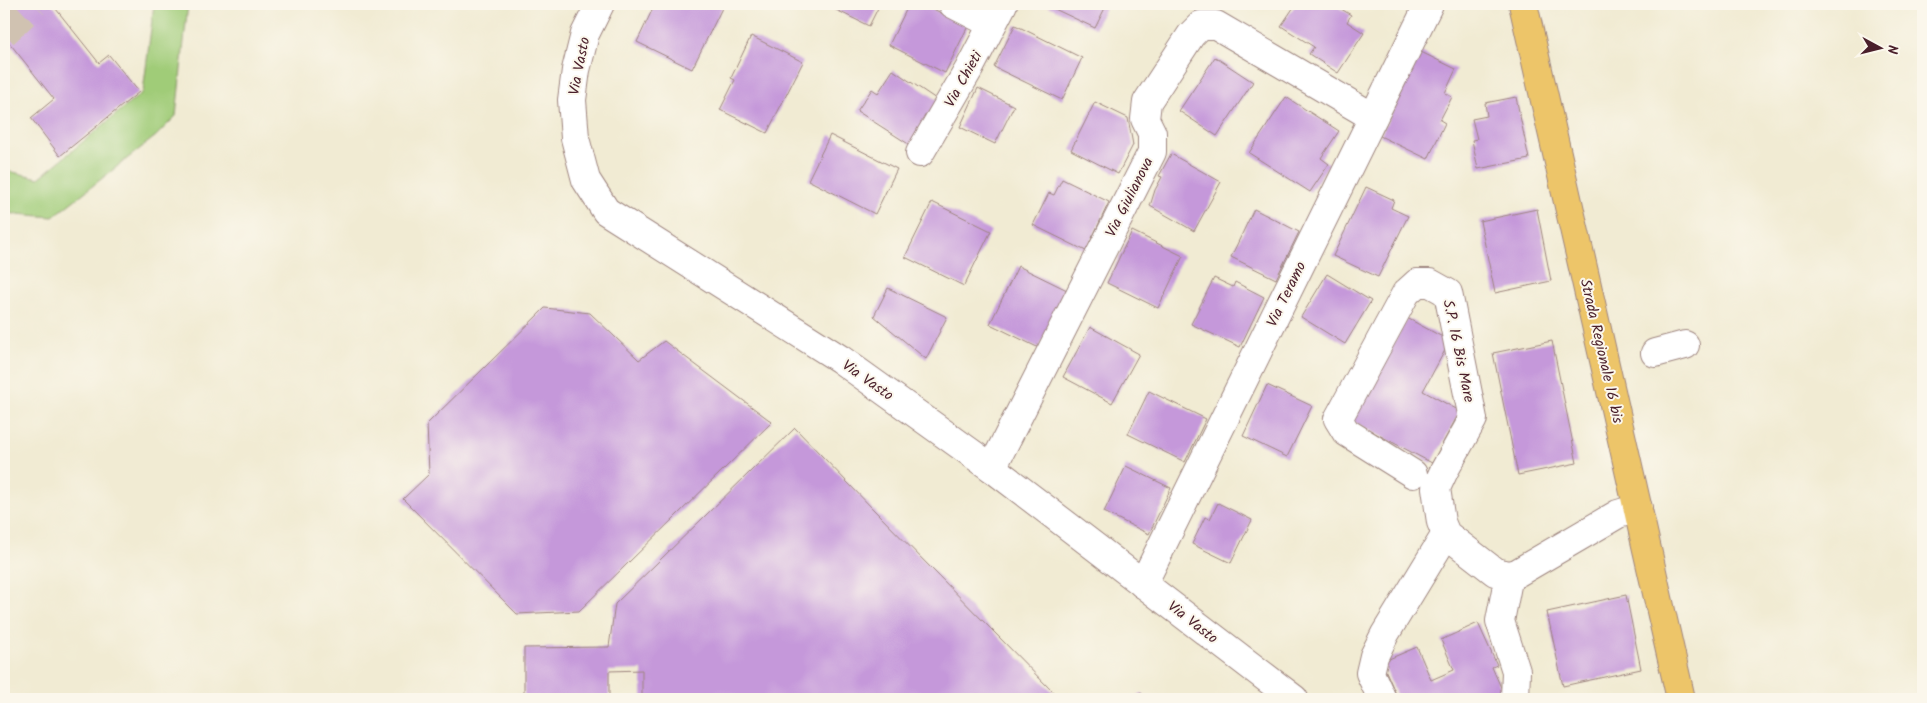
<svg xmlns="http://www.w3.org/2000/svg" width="1927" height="703" font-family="Kalam,sans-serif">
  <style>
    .green { fill: #a0cc78; stroke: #757652 }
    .building { fill: #c598da }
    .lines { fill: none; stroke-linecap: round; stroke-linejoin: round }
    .minor-tunnel { stroke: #d0c2b1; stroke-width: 28; stroke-dasharray: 28 14; stroke-linecap: butt }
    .minor-casing { stroke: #9e857f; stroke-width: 30 }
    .major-casing { stroke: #9e857f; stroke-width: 30 }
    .minor { stroke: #fff; stroke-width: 28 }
    .major { stroke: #edc569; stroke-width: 28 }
    .labels { text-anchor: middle; stroke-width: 4; stroke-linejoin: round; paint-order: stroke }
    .street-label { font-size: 15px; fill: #4a1f2b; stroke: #fbf7ec }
  </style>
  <rect width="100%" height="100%" fill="#fbf7ec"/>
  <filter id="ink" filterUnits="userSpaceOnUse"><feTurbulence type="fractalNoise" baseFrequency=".02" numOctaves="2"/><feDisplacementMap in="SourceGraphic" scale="10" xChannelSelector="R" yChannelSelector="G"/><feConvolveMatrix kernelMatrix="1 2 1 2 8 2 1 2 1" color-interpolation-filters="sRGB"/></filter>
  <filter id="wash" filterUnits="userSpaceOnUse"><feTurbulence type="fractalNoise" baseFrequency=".0096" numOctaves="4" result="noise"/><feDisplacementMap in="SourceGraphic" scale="20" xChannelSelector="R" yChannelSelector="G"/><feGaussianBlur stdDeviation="1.12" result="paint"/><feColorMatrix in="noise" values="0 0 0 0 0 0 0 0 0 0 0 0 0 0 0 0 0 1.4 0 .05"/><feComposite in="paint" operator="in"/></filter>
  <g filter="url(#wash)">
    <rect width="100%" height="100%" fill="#f1ebd3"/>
    <path class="green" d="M154 4H188L176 116 156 136 53 217 4 213V170L39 178 143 92Z"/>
    <g id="blocks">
      <g class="building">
        <path d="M4 4H52L99 63 109 55 139 92 60 156 31 118 54 99 4 36Z"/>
        <path d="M655 4H718L723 6 692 69 637 42Z"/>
        <path d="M830 4H880L869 26 828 6Z"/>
        <path d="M909 4H923L968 26 945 73 889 45Z"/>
        <path d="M1044 4H1107L1095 28Z"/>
        <path d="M1296 4H1333L1351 15 1347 22 1364 33 1338 73 1309 54 1314 47 1281 26Z"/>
        <path d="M1015 25 1082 58 1062 100 994 67Z"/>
        <path d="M751 36 803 62 767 133 720 110 735 80 731 78Z"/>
        <path d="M1421 52 1456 69 1445 93 1452 97 1440 120 1445 123 1428 159 1380 136Z"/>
        <path d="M1215 57 1253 82 1217 136 1179 111Z"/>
        <path d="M893 70 939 101 910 145 857 111 872 89 878 93Z"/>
        <path d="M978 88 1014 106 995 144 960 127Z"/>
        <path d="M1286 97 1339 131 1321 158 1329 164 1310 192 1249 153Z"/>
        <path d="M1516 97 1529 159 1478 169 1472 140 1477 139 1472 119 1487 116 1485 103Z"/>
        <path d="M1095 102 1128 118 1133 145 1118 174 1071 150Z"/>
        <path d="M830 135 897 169 875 214 808 180Z"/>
        <path d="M1171 154 1221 182 1194 231 1150 206 1155 190 1162 177 1159 176Z"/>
        <path d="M1062 179 1109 202 1086 251 1033 225 1049 193 1054 195Z"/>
        <path d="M1366 187 1394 200 1391 208 1408 216 1378 277 1333 256Z"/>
        <path d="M932 202 991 231 964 286 905 257Z"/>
        <path d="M1254 209 1299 232 1276 279 1231 257Z"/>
        <path d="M1537 209 1551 281 1495 293 1480 221Z"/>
        <path d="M1132 231 1183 256 1158 308 1107 283Z"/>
        <path d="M1018 266 1067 290 1039 348 990 324Z"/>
        <path d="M1327 274 1371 301 1345 344 1301 317Z"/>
        <path d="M1214 278 1233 287 1235 282 1264 297 1240 347 1191 324Z"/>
        <path d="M888 288 947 317 926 359 874 316Z"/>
        <path d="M545 308 590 313 639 360 664 341 772 422 579 611 517 614 403 499 429 474 427 424Z"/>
        <path d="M1407 318 1450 341 1423 391 1460 411 1432 463 1352 421Z"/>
        <path d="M1090 327 1139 354 1112 403 1063 377Z"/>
        <path d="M1552 341 1577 463 1518 475 1493 353Z"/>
        <path d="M1267 385 1312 406 1287 457 1243 436Z"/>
        <path d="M1149 391 1206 419 1185 462 1128 434Z"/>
        <path d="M795 428 874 510 1054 693 1048 699H642V670L609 671V699H524V648L609 647 615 604Z"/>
        <path d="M1126 466 1171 488 1149 534 1104 512Z"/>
        <path d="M1218 503 1252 520 1231 563 1192 544 1205 517 1210 519Z"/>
        <path d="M1626 595 1641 669 1563 686 1547 612Z"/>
        <path d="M1478 623 1497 665 1492 667 1506 699H1398L1382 662 1417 647 1431 680 1454 670 1441 640Z"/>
        <path d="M1141 693 1146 699H1133Z"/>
      </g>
    </g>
  </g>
  <g filter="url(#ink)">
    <use href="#blocks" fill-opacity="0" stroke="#9e857f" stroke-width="1"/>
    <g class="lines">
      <path class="minor-tunnel" d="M4 33 35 4"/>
      <defs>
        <g id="minor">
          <path d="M600 4 585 34 576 70 572 100 575 138 586 180 606 211 840 359 992 468 1294 699"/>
          <path d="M953 4 992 24"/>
          <path d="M920 153 969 69 1003 4"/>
          <path d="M1655 353 1685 345"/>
          <path d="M992 468 1152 152V133L1145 119 1147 102 1191 35 1201 25H1216L1373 117"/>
          <path d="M1413 474 1346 432 1338 419 1406 293 1417 283H1430L1448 293 1473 419 1444 471 1436 488 1441 522 1446 534 1495 572 1509 575 1517 573 1618 514 1638 508"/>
          <path d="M1509 575 1500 621 1516 671 1515 699"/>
          <path d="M1143 584 1429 4"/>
          <path d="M1382 699 1370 673 1374 656 1385 634 1446 534"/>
        </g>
        <path id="major" d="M1523 4 1681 699"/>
      </defs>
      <use href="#minor" class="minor-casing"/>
      <use href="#major" class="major-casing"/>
      <use href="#minor" class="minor"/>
      <use href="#major" class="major"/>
    </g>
  </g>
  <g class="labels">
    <g class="street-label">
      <text transform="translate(579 66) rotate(-79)" y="5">Via Vasto</text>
      <text transform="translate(963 79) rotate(-61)" y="5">Via Chieti</text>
      <text transform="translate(1129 197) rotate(-63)" y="5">Via Giulianova</text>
      <text transform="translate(1286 294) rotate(-64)" y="5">Via Teramo</text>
      <text transform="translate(1459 351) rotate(78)" y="5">S.P. 16 Bis Mare</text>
      <text transform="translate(1602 351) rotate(77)" y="5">Strada Regionale 16 bis</text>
      <text transform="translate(868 380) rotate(35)" y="5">Via Vasto</text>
      <text transform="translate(1193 622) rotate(38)" y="5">Via Vasto</text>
    </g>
  </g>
  <rect width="1927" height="703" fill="none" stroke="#fbf7ec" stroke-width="20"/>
  <g transform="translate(1880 48) rotate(97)" stroke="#fbf7ec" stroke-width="4" paint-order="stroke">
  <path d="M0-4L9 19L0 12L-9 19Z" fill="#4a1f2b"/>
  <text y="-8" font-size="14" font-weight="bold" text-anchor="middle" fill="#4a1f2b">N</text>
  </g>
</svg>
